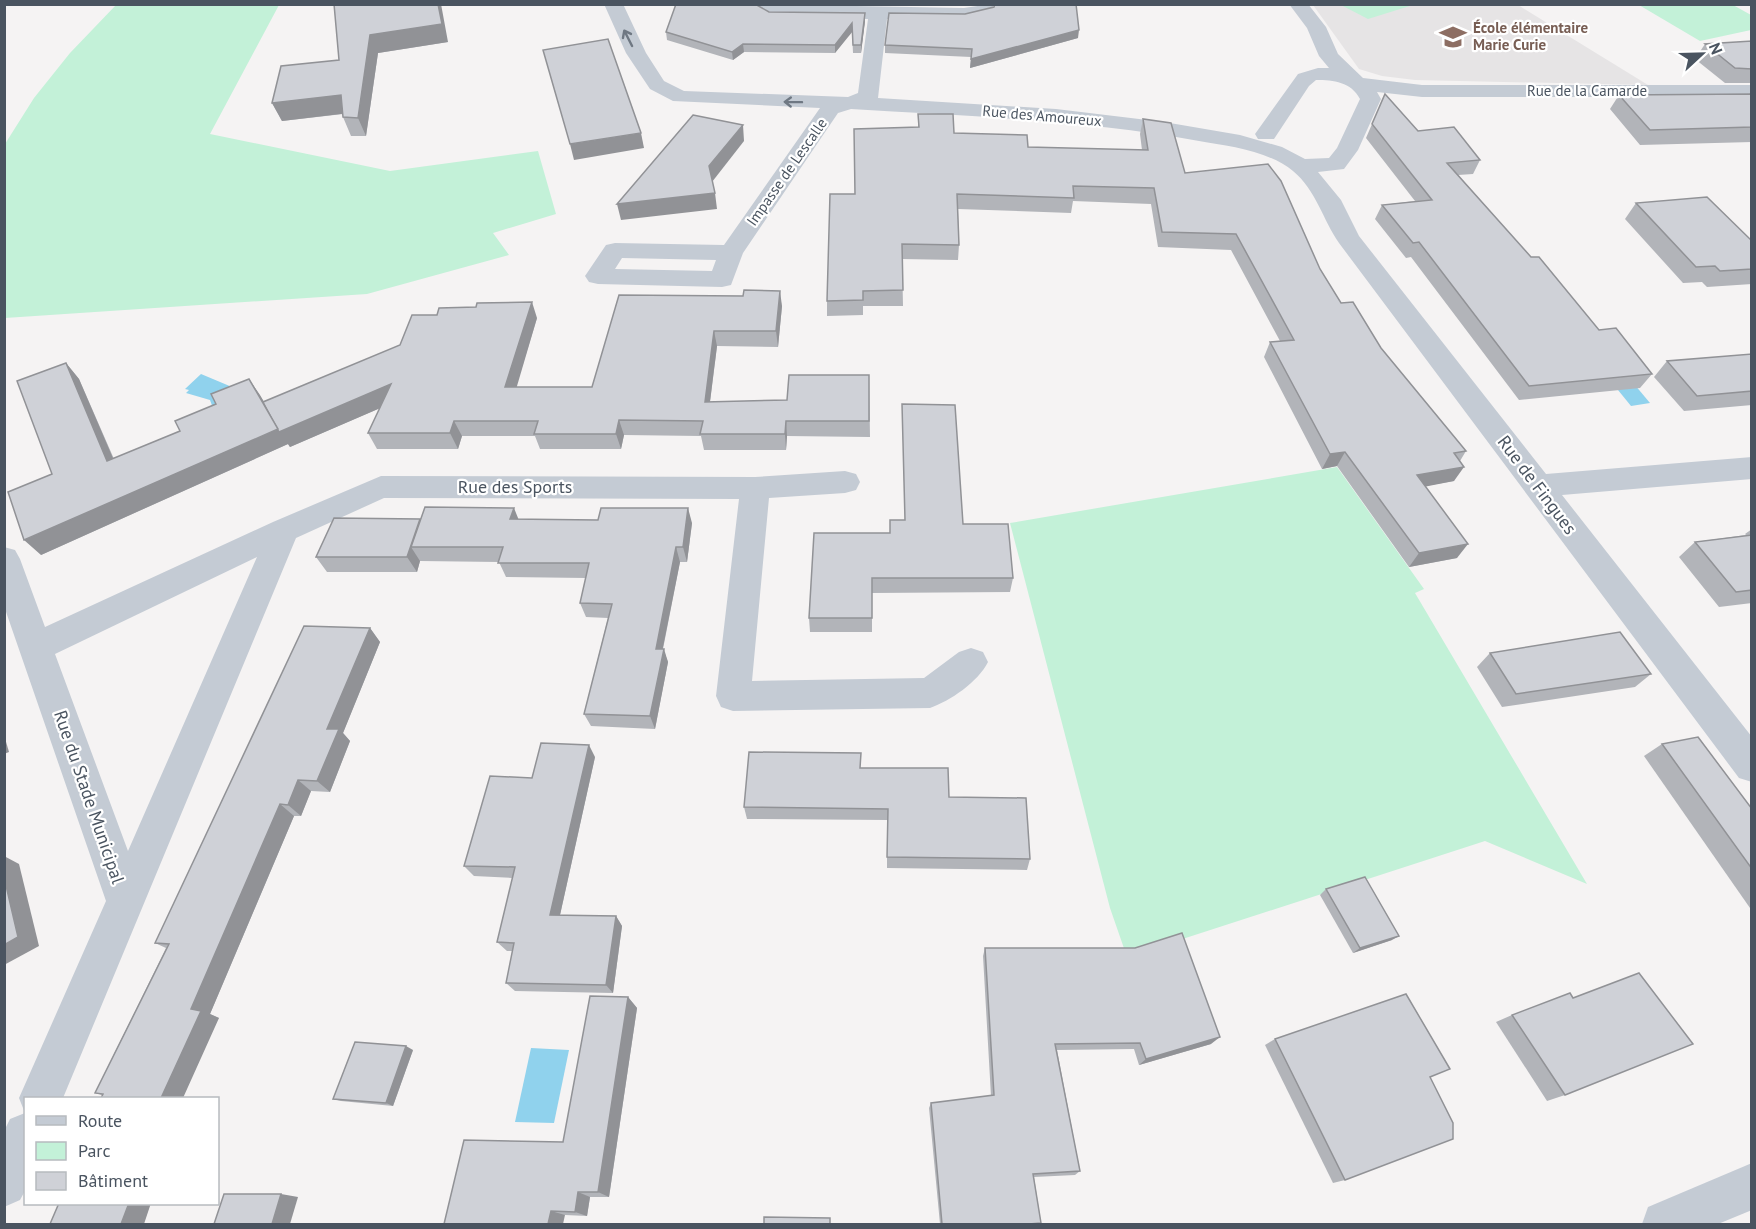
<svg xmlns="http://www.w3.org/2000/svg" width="1756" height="1229" font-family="'PT Sans',sans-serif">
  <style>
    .education { fill: #e6e4e5 }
    .green { fill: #c3f1d8 }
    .water { fill: #90d2ed }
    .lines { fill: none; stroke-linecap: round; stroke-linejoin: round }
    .street { fill: #c4cbd4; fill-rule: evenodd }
    .wall { fill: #b2b4b9 }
    .shaded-wall { fill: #919296 }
    .building { fill: #cfd1d7; stroke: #919296; stroke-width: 1.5 }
    .oneway { stroke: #6f7883 }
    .labels { text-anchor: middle; stroke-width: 4.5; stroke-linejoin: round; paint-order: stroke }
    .far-education-label { font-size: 15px; font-weight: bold; fill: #785e54; stroke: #fff; text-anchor: start }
    .far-street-label { font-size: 15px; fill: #4a5460; stroke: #fff }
    .street-label { font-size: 18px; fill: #4a5460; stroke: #fff }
  </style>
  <rect width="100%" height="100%" fill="#f5f3f3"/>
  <path class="education" d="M1313 5H1518L1648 85 1415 80 1382 76 1359 69Z"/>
  <g class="green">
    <path d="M116 5H279L210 134 390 171 538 151 556 214 493 233 509 255 367 294 5 318V144L34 98 70 53Z"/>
    <path d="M1341 5H1413L1368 19Z"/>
    <path d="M1639 5H1733L1751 15V30L1700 41Z"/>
    <path d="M1337 467 1424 589 1415 593 1587 884 1485 841 1127 957 1110 908 1010 523Z"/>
  </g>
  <g class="water">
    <path d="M1624 372 1650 403 1631 406 1605 374Z"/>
    <path d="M201 374 232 387 214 411 210 400 186 393 189 390 185 389Z"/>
    <path d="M531 1048 569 1050 554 1123 515 1122Z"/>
  </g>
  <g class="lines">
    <g class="street">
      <path d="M604 4H623L646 53 664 81 684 91 848 97 858 93 868 19 770 18 746 4 964 8 991 4 995 9 993 13 964 20 887 19 878 98 1056 109 1164 122 1240 135 1282 147 1305 159 1329 158 1337 148 1360 99C1351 82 1334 80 1316 80L1309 86 1274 139H1258L1255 134 1298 74 1318 68H1329L1319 56 1307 28 1289 4H1308L1326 27 1338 54 1363 78 1422 85H1752V97H1422L1377 92 1381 99 1358 150 1344 169 1318 172 1341 200 1359 236 1546 474 1752 457V479L1562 495 1752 737V782L1739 778 1339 243C1323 220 1316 190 1293 171 1269 151 1229 146 1199 141 1084 120 967 116 851 109L838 113 743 253 731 285 722 287 598 284 589 282 585 276 606 245 615 243 724 245 820 108 673 101 650 89 626 53ZM622 258 716 260 712 271 615 269Z"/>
      <path d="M845 471 856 474 860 482 856 490 845 493 769 498 752 681 924 678 959 652 971 648 983 652 988 662C978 682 950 701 930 708L733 711 721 707 716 696 739 499 384 498 296 538 63 1098H26V1189L20 1200 4 1207V1131L10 1119 25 1113 19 1098 106 901 4 606V547L15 550 20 559 45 627 273 522 381 476 755 477ZM257 557 128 851 55 654Z"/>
      <path d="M1752 1163V1210L1718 1224H1642L1648 1207Z"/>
    </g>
  </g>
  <g class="wall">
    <path d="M334 4 448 42 378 53 366 136H351L343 117V114L282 121 272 103 339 60Z"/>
    <path d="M896 4H972L964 6Z"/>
    <path d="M994 4H1076L1078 38 970 68 971 57 885 53V45L965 14 994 7 995 6Z"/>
    <path d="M769 12 865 13V21L861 53H853L852 31 835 53 744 52 733 60 667 40 666 32Z"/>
    <path d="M1752 41V83H1725L1695 59 1705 44Z"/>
    <path d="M1752 91V142L1640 145 1610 109 1619 95 1749 94Z"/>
    <path d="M1385 94 1418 131 1480 160 1473 174 1458 175 1531 257 1599 330 1652 374 1640 388 1519 400 1411 257 1406 258 1375 219 1382 205 1415 201 1366 138Z"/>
    <path d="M918 114 954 133 1028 147 1142 150 1140 134 1143 119 1185 173 1320 269 1341 303 1381 348 1466 451 1460 461 1454 481 1425 486 1457 558 1409 567 1337 466 1322 469 1264 357 1270 342 1280 341 1231 250 1158 247 1151 204 1073 201 1071 213 958 209 959 245 958 260 902 259 903 306H863V315L827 316V301L855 194 918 127Z"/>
    <path d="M1636 203 1752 241V284L1707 287 1702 282 1683 283 1625 219Z"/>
    <path d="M619 295 782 306 778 347 717 346 710 402 787 400 869 375 870 437 787 436 786 450H704L701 436 624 435 621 449H540L535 436H462L458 449H377L368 433 380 408 290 447 288 444 41 555 52 474 66 363 79 379 114 459 180 431 249 379 264 402 537 318 516 387H592Z"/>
    <path d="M1752 354V405L1684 411 1654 377 1667 361Z"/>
    <path d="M902 404 963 524 1013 578 1010 592 872 593V632H810L809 618 890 533 905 520Z"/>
    <path d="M420 519H519L692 523 687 562H680L663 649 668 662 655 729 591 726 584 714 608 618 586 617 580 603 586 578 506 577 499 562 420 561 417 572H327L316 557Z"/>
    <path d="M1752 529V603L1719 607 1679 557 1695 542 1746 535 1745 534Z"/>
    <path d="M370 628 380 642 343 733 350 741 330 792 311 791 301 816H294L210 1014 219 1018 102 1095 95 1093 166 948 155 943Z"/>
    <path d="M1490 653 1651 674 1635 687 1502 707 1477 667Z"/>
    <path d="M1662 744 1752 809V907L1750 908 1644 756Z"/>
    <path d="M595 757 560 915 616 916 622 926 613 993 515 991 506 983 513 951H507L497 942 513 878 474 876 464 866 532 778Z"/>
    <path d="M861 768 949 797 1030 859 1027 870 887 868V820L747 819 744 807Z"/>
    <path d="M1326 889 1392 940 1353 953 1320 895Z"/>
    <path d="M985 948 1211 1044 1139 1065 1134 1049 1057 1050 1080 1171 1075 1175 1034 1177 1041 1223 1038 1224H940L929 1108 931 1103 991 1096 983 956Z"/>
    <path d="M628 997 637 1008 609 1197H590L587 1216 565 1215 444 1224 563 1142Z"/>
    <path d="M1573 998 1565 1095 1547 1101 1496 1022 1512 1015Z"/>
    <path d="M1275 1039 1430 1077 1345 1180 1333 1183 1265 1045Z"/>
    <path d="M413 1050 393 1106 341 1101 333 1099Z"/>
  </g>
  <g class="shaded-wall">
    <path d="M438 4H441L448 42 378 53 366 136 358 118 370 35Z"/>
    <path d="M865 13V21L861 53V45Z"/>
    <path d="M852 23 853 31 835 53V45Z"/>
    <path d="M1079 30 1078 38 970 68 971 59Z"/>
    <path d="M743 44 744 52 733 60 732 52Z"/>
    <path d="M341 95 349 113 282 121 272 103Z"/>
    <path d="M743 125 744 141 712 182 709 166Z"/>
    <path d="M641 133 644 148 574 160 570 144Z"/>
    <path d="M715 193 717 209 621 220 617 204Z"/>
    <path d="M780 291 782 306 778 347 776 331Z"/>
    <path d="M532 302 537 318 512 403 505 387Z"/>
    <path d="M714 331 717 346 708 417 705 402Z"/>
    <path d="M66 363 79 379 121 477 107 461Z"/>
    <path d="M249 379 260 395 281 431 391 384 399 400 290 447 288 444 41 555 24 540 278 429Z"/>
    <path d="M619 420 624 435 621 449 616 434Z"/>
    <path d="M454 421 462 436 458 449 450 433Z"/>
    <path d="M786 421 787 436 786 450 785 434Z"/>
    <path d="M1345 452 1337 466 1322 469 1330 454Z"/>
    <path d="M1464 467 1454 481 1408 490 1417 475Z"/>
    <path d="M514 508 520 523 510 519Z"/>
    <path d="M688 508 692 523 687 562 683 547Z"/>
    <path d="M420 519 411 547 420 561 417 572 407 557Z"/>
    <path d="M1468 544 1457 558 1409 567 1419 553Z"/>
    <path d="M676 547 680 562 660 662 656 649Z"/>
    <path d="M370 628 380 642 343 733 350 741 330 792 317 781 327 729Z"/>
    <path d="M664 649 668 662 655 729 650 716Z"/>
    <path d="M4 735 9 752 4 754Z"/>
    <path d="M589 745 595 757 558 924 550 915Z"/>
    <path d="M298 780 311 791 301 816 288 805Z"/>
    <path d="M280 804 294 816 210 1014 219 1018 183 1098H161L191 1009Z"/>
    <path d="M4 856 19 864 39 946 4 965Z"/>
    <path d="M616 916 622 926 613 993 606 985Z"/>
    <path d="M1399 936 1392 940 1353 953 1360 948Z"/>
    <path d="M628 997 637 1008 609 1197 598 1192Z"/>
    <path d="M1220 1037 1211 1044 1139 1065 1146 1059Z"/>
    <path d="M406 1046 413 1050 393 1106 386 1103Z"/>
    <path d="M578 1192 590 1197 587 1216 575 1212Z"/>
    <path d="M281 1194 298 1197 290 1224H272Z"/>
    <path d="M129 1203H151L144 1224H121Z"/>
    <path d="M551 1211 565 1215 563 1224H548Z"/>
  </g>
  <g class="building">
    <path d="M334 4H438L442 24 370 35 358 118 343 117 341 95 272 103 281 66 339 60Z"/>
    <path d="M676 4H755L769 12 865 13 861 45H853L852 23 835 45 743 44 732 52 666 32Z"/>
    <path d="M995 4H1076L1079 30 971 59 972 49 885 45 889 13 965 14 994 7Z"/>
    <path d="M608 39 641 133 570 144 543 50Z"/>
    <path d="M1752 41V69L1735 68 1705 44Z"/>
    <path d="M1385 94 1418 131 1454 127 1480 160 1447 163 1531 257H1539L1599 330 1616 328 1652 374 1529 386 1419 242 1413 243 1382 205 1432 200 1372 124Z"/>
    <path d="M1752 94V127L1650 130 1619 95Z"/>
    <path d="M918 114H953L954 133 1027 135 1028 147 1148 150 1143 119 1171 123 1185 173 1268 164 1281 181 1320 269 1341 303 1353 302 1381 348 1466 451 1454 453 1464 467 1417 475 1468 544 1419 553 1345 452 1330 454 1270 342 1294 340 1236 234 1162 232 1154 188 1073 186 1074 198 957 194 959 245 902 244 903 290 863 291V300L827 301 830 194H855L854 129 919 127Z"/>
    <path d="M693 115 743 125 709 166 715 193 617 204Z"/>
    <path d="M1707 197 1752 241V269L1720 271 1715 266 1696 267 1636 203Z"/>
    <path d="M744 290 780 291 776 331H714L705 402 787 400 789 375H869V421H786L785 434H700L703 421 619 420 616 434H534L538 421H454L450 433H368L391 384 279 432 263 402 400 345 412 315H437L439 308 476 307 477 303 532 302 505 387H592L619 295 743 296Z"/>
    <path d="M1752 354V391L1697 396 1667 361Z"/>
    <path d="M66 363 107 461 180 431 175 421 216 404 211 394 249 379 278 429 24 540 8 492 52 474 17 381Z"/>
    <path d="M902 404 955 405 963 524H1008L1013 578H872V618H809L814 533H890V520H905Z"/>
    <path d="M425 507 514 508 510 519 598 520 601 508H688L683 547H676L656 649H664L650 716 584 714 612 604 580 603 589 563H498L503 547H411Z"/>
    <path d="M334 518 420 519 407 557H316Z"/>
    <path d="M1752 535V590L1736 592 1695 542Z"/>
    <path d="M304 626 370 628 327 729H339L317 781 298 780 288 805 280 804 191 1009 201 1011 161 1098H101L103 1094 95 1093 169 944 155 943Z"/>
    <path d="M1620 632 1651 674 1516 694 1490 653Z"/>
    <path d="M1698 737 1752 809V869L1662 744Z"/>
    <path d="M541 743 589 745 550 915 616 916 606 985 506 983 514 943 497 942 515 867 464 866 490 776 532 778Z"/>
    <path d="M749 752 861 753 860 768H948L949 797 1026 798 1030 859 887 857 888 809 744 807Z"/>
    <path d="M4 877 18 937 4 945Z"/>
    <path d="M1365 877 1399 936 1360 948 1326 889Z"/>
    <path d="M1182 933 1220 1037 1146 1059 1140 1043 1055 1044 1080 1171 1033 1174 1041 1223 1029 1224H942L931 1103 994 1095 985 948H1135Z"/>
    <path d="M1639 973 1693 1044 1565 1095 1512 1015 1570 993 1573 998Z"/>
    <path d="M1406 994 1450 1069 1430 1077 1453 1123V1139L1345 1180 1275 1039Z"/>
    <path d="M590 996 628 997 598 1192H578L575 1212 551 1211 548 1224H444L464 1140 563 1142Z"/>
    <path d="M355 1042 406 1046 386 1103 333 1099Z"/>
    <path d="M224 1194H281L272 1224H214Z"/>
    <path d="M59 1203H129L121 1224H50Z"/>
    <path d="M764 1217 830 1218V1224H764Z"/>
  </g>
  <defs><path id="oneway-shaft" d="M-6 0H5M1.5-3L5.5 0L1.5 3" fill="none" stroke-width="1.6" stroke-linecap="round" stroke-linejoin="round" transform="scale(1.5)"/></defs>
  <g class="oneway">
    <use href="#oneway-shaft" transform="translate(628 38) rotate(-117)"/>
    <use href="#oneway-shaft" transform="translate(793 102) rotate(-179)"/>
  </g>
  <defs>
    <symbol id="school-bare" viewBox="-9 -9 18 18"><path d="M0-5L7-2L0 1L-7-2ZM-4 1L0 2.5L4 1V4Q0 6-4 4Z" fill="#8d6e63" stroke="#fff" stroke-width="2.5" paint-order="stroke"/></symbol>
  </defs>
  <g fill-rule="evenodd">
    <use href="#school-bare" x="1434" y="18" width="38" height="38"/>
  </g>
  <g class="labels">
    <g class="far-education-label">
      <text x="1473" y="33">École élémentaire<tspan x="1473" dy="17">Marie Curie</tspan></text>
    </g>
    <g class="far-street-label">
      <text x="1587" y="96">Rue de la Camarde</text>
      <text transform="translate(1042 116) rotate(5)" y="5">Rue des Amoureux</text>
      <text transform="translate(787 172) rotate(-55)" y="5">Impasse de Lescalle</text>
    </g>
    <g class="street-label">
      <text transform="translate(1537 485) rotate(53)" y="6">Rue de Fingues</text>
      <text x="515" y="493">Rue des Sports</text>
      <text transform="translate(89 797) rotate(71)" y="6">Rue du Stade Municipal</text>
    </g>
  </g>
  <rect width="1756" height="1229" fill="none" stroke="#4a5460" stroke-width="12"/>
  <rect x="24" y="1097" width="195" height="108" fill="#ffffff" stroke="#b7bbbf" stroke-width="1.5"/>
  <rect x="36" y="1116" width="30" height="9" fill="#c4cbd4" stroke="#b7bbbf" stroke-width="1.5"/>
  <text x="78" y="1127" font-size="18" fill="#4a5460">Route</text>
  <rect x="36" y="1142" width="30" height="18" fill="#c3f1d8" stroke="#b7bbbf" stroke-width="1.5"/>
  <text x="78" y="1157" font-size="18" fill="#4a5460">Parc</text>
  <rect x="36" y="1172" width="30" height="18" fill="#cfd1d7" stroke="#b7bbbf" stroke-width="1.5"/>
  <text x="78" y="1187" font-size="18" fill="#4a5460">Bâtiment</text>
  <g transform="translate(1702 54) rotate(68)" stroke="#ffffff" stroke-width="4.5" paint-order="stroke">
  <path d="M0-4.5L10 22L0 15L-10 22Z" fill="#4a5460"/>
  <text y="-9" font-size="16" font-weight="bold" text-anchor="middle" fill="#4a5460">N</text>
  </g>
</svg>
